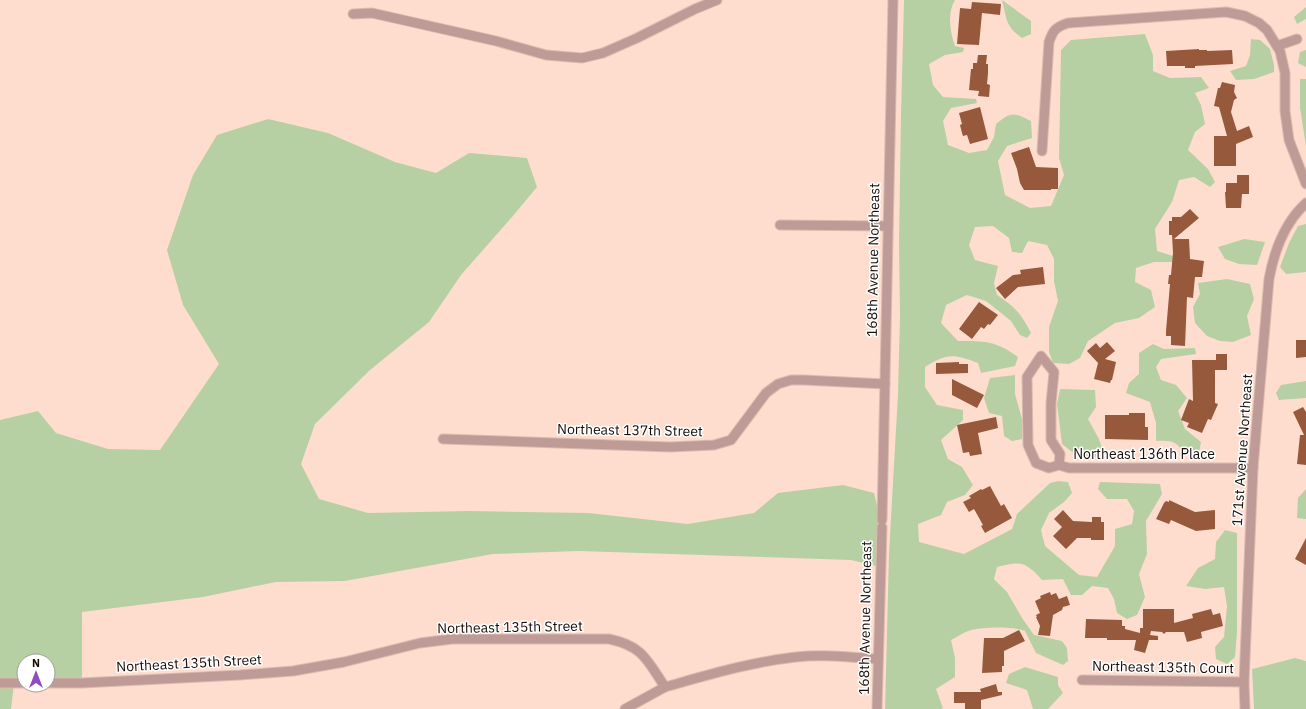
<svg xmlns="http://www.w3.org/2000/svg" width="1306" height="709" font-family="'IBM Plex Sans',sans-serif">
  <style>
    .green { fill: #b6d0a3 }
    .building { fill: #97593b }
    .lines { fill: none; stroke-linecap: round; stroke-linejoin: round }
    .minor-casing { stroke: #dabcae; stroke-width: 11 }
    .minor { stroke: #be9b97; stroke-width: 9 }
    .labels { text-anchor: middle; stroke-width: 3; stroke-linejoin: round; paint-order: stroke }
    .street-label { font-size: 14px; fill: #170d08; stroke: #fff }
  </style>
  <rect width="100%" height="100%" fill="#ffddce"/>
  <g class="green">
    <path d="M904 0H955C947 13 950 32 955 46L964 48 963 52 945 55 929 64 933 85 943 97 976 99 977 103 951 108 943 121 948 145 969 153 987 150 994 137 996 124C1011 112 1014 112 1031 121L1032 138 1007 146 998 161 1005 195 1030 208 1051 206 1064 175 1059 158 1061 50 1071 40 1145 34 1153 55V71L1170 78 1201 77 1209 88 1195 93 1201 105 1205 124 1195 132 1188 150 1208 169 1215 182 1210 187 1194 177 1179 180 1172 202 1155 229 1157 251 1176 257 1173 262H1154L1136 268 1135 282 1151 290 1155 307 1139 318 1115 323 1088 341 1080 358 1069 364 1053 363 1049 352V327L1058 301 1054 281V259L1047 245 1028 241 1022 253 1012 252 1009 238 993 226 975 227 969 245 975 260 998 266 994 283 997 295C1015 307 1021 313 1031 333L1027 338 1020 335 1011 321 986 301 967 295 946 305 941 323 958 341C986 341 996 341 1018 357L1015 366 981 373 978 363C953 354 948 353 925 367V387L937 405 963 410V420L941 440 948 459 962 467 973 485 965 495 947 502 941 515 918 524 919 542 964 554 1012 529 1017 514 1050 483 1058 481 1068 482 1072 493 1064 502 1049 513 1041 530 1045 546 1079 575 1097 577 1115 546V529L1132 524 1134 511 1127 499H1107L1098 489 1100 482 1160 484 1162 494 1146 521 1147 554 1139 574 1145 597 1137 615 1127 619 1117 613 1114 599 1108 588 1092 586 1082 595H1071L1063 579 1042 580C1025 561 1021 561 997 567L994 579 1007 592 1022 618 1034 635 1062 641 1067 648 1068 661 1063 665 1036 653 1025 631C1012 626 984 627 971 630 964 632 957 637 951 640L955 658V677L936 689 943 708 941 709H885L889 554 898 394 900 316 899 244 901 113Z"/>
    <path d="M1002 0 1031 21V34L1022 38C1005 26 1007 19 1002 0Z"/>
    <path d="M1306 7V19L1297 24 1294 17Z"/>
    <path d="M1251 39 1260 40 1270 49 1274 65V72L1254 79 1236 80 1230 71 1246 66 1250 55Z"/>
    <path d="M1306 50V67L1298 63 1300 52Z"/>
    <path d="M1300 79H1306V146L1300 108Z"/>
    <path d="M268 119 328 133 395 162 436 173 469 153 527 158 537 187 512 217 461 275 429 322 370 370 315 424 301 464 319 499 368 513 470 511 588 513 688 524 754 513 778 493 843 485 874 493 882 527 880 567 851 560 579 551 493 554 345 581 276 582 203 597 82 612V683H48V661H24V683L14 684 11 709H0V420L38 411 56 433 108 449 160 450 219 364 183 305 167 250 193 175 217 135Z"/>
    <path d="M1306 224V272L1286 274 1280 267 1289 243 1298 226Z"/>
    <path d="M1244 239 1265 242 1257 265 1239 264 1225 259 1218 247Z"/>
    <path d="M1227 279 1250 284 1254 299 1247 316 1251 335 1233 342 1220 341 1207 336 1195 323 1193 307 1200 294 1198 283Z"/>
    <path d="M1153 344 1164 349 1195 348 1196 354 1161 359 1156 367 1161 380 1176 385 1187 398 1178 411 1185 429 1201 442 1199 453 1185 454C1176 441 1172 440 1156 441V423L1150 402 1126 393 1129 383 1139 374V353Z"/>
    <path d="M1015 375V394L1022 419V439L1012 441 1004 436 1002 416 989 413 984 398 990 378Z"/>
    <path d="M1306 381V398L1279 400 1276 393 1281 385Z"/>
    <path d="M1060 389 1095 390 1096 407 1088 419 1099 439 1103 451 1095 457 1076 455 1062 444 1057 404Z"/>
    <path d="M1306 489V519H1305L1297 518 1298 498Z"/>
    <path d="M1225 530 1237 533V632L1235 657 1227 664 1216 659 1215 647 1224 637 1227 606 1224 587 1205 589 1186 586 1198 568 1215 559 1216 542Z"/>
    <path d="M1295 658 1306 661V709H1254L1252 669Z"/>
    <path d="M1025 667 1058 677V685L1063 693 1048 709H1033L1027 690 1006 683 1009 674Z"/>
  </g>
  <g class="building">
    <path d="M972 2 1001 4 1000 15 982 13 979 45 957 44 960 8 971 9Z"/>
    <path d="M1199 49V50H1207V51L1232 50 1233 64 1195 66V68H1185V66H1167L1166 51Z"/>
    <path d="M978 55H987L986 64H988V73L987 84 990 85 989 97 978 96 979 91 969 90 971 69H973V63H977Z"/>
    <path d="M1222 82 1235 85 1234 92 1237 98 1234 100 1231 112 1237 131 1249 126 1253 137 1236 144V166H1214V136H1227L1219 107 1214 106 1218 88H1220Z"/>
    <path d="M980 107 988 139 970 144 967 135 963 136 962 133 960 125 962 124 959 113Z"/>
    <path d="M1029 147 1036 167 1058 168V189H1051V190H1024L1020 183 1017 169 1011 153Z"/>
    <path d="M1237 175H1249V194H1242L1241 208H1226L1225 192H1226V183H1237Z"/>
    <path d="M1190 209 1199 218 1174 239H1189L1190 259 1204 261 1202 277H1195L1193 298 1187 297 1185 346 1171 345V336H1166V331L1170 284H1168L1169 275H1171L1173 253 1172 235H1169V221H1172V217H1181Z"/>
    <path d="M1043 267 1045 284 1018 287 1005 299 996 288 1013 275 1021 274 1020 270Z"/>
    <path d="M979 302 998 315 990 325 988 324 984 329 981 327 972 339 959 329Z"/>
    <path d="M1296 340H1306V357L1296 358Z"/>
    <path d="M1107 342 1115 351 1105 359 1116 362 1112 380H1111L1110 383 1094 379 1098 363 1087 351 1096 343 1100 348Z"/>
    <path d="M1216 354H1227V370H1215V403L1218 404 1211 420 1208 419 1202 433 1187 427 1189 423 1181 420 1189 399 1193 401 1192 360H1216Z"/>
    <path d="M959 362V364H968V373L936 374V363Z"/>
    <path d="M952 379 984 395 977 408 952 395Z"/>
    <path d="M1303 407 1306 412V465L1297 464 1300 435H1304L1293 412Z"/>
    <path d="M1129 413H1145V427H1148V440L1105 439V415H1129Z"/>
    <path d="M996 417 998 428 978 433 982 454 970 456 969 452 963 453 957 425Z"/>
    <path d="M990 486 1001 506 1004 504 1012 518 985 533 981 526 983 525 974 509 969 512 963 502 971 498 969 496 981 489 982 490Z"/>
    <path d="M1169 500 1195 512 1215 510V529L1196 531 1171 520 1169 524 1156 519 1164 503 1166 501 1169 502Z"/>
    <path d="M1063 510 1073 521 1092 522V517H1101V522H1104V540H1091V538H1077L1066 549 1053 536 1062 527 1054 519Z"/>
    <path d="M1306 538V565L1295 559Z"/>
    <path d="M1050 592 1051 595 1056 593 1059 599 1067 596 1070 605 1063 607 1062 610 1053 615 1050 636 1038 635 1040 626 1036 617H1037L1036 615 1040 613 1035 601 1041 598 1040 596Z"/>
    <path d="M1143 609H1174V623L1193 618 1192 614 1211 609 1213 615 1220 613 1223 626 1201 632 1202 638 1187 642 1184 632H1166L1164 634 1162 632 1151 631 1150 635 1158 636V640H1149L1145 653 1134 650 1136 640H1107V638H1085L1086 619 1122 620V626H1125V629L1140 633V628H1143Z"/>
    <path d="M1019 630 1025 641 1004 651V666H1002V672L982 673 984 638H1003Z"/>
    <path d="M996 684 998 692H1002V695L981 700V709H965V703H954V692H981L980 689Z"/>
  </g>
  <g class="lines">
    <defs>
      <g id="minor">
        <path d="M353 14 372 13 496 41 546 55 582 58 603 53 637 38 695 9 717 0"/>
        <path d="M1277 46 1297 39"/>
        <path d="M1042 151 1049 42C1053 30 1056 27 1068 23L1226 12 1245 16 1259 23 1267 30 1280 51 1285 73V111L1289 140 1306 184"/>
        <path d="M780 225 888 226"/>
        <path d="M443 439 670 447 714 445 731 440 766 393 778 384 791 380H804L885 384"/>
        <path d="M1059 465 1060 454 1051 440V403L1054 372 1041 356 1027 377 1028 445 1036 463 1049 468 1059 465 1069 468H1253"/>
        <path d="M882 520 893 0"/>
        <path d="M1082 680 1244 682"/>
        <path d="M0 683H24"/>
        <path d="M48 683H82L240 675 293 671 344 662 420 643 452 639H609C643 646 647 660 665 687 708 675 751 662 796 657 823 654 851 657 878 659"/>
        <path d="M625 709 665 687"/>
        <path d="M877 709 882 527"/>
        <path d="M1245 709 1244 682 1253 468 1269 279C1274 252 1285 222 1306 203"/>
      </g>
    </defs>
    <use href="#minor" class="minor-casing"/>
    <use href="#minor" class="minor"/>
  </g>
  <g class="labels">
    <g class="street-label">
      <text transform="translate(873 260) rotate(-89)" y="5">168th Avenue Northeast</text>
      <text transform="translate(630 430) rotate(1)" y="5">Northeast 137th Street</text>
      <text transform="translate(1242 450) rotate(-86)" y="5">171st Avenue Northeast</text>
      <text x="1144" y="459">Northeast 136th Place</text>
      <text transform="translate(865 618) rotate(-89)" y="5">168th Avenue Northeast</text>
      <text transform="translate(510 627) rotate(-1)" y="5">Northeast 135th Street</text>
      <text transform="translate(189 663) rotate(-3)" y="5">Northeast 135th Street</text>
      <text transform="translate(1163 667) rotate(1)" y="5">Northeast 135th Court</text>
    </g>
  </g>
  <g transform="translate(36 673)"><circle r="19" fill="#ffffff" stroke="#a29e9c"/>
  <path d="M0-3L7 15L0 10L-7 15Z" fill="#904cc0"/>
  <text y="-6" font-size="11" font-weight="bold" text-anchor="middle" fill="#170d08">N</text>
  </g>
</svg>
